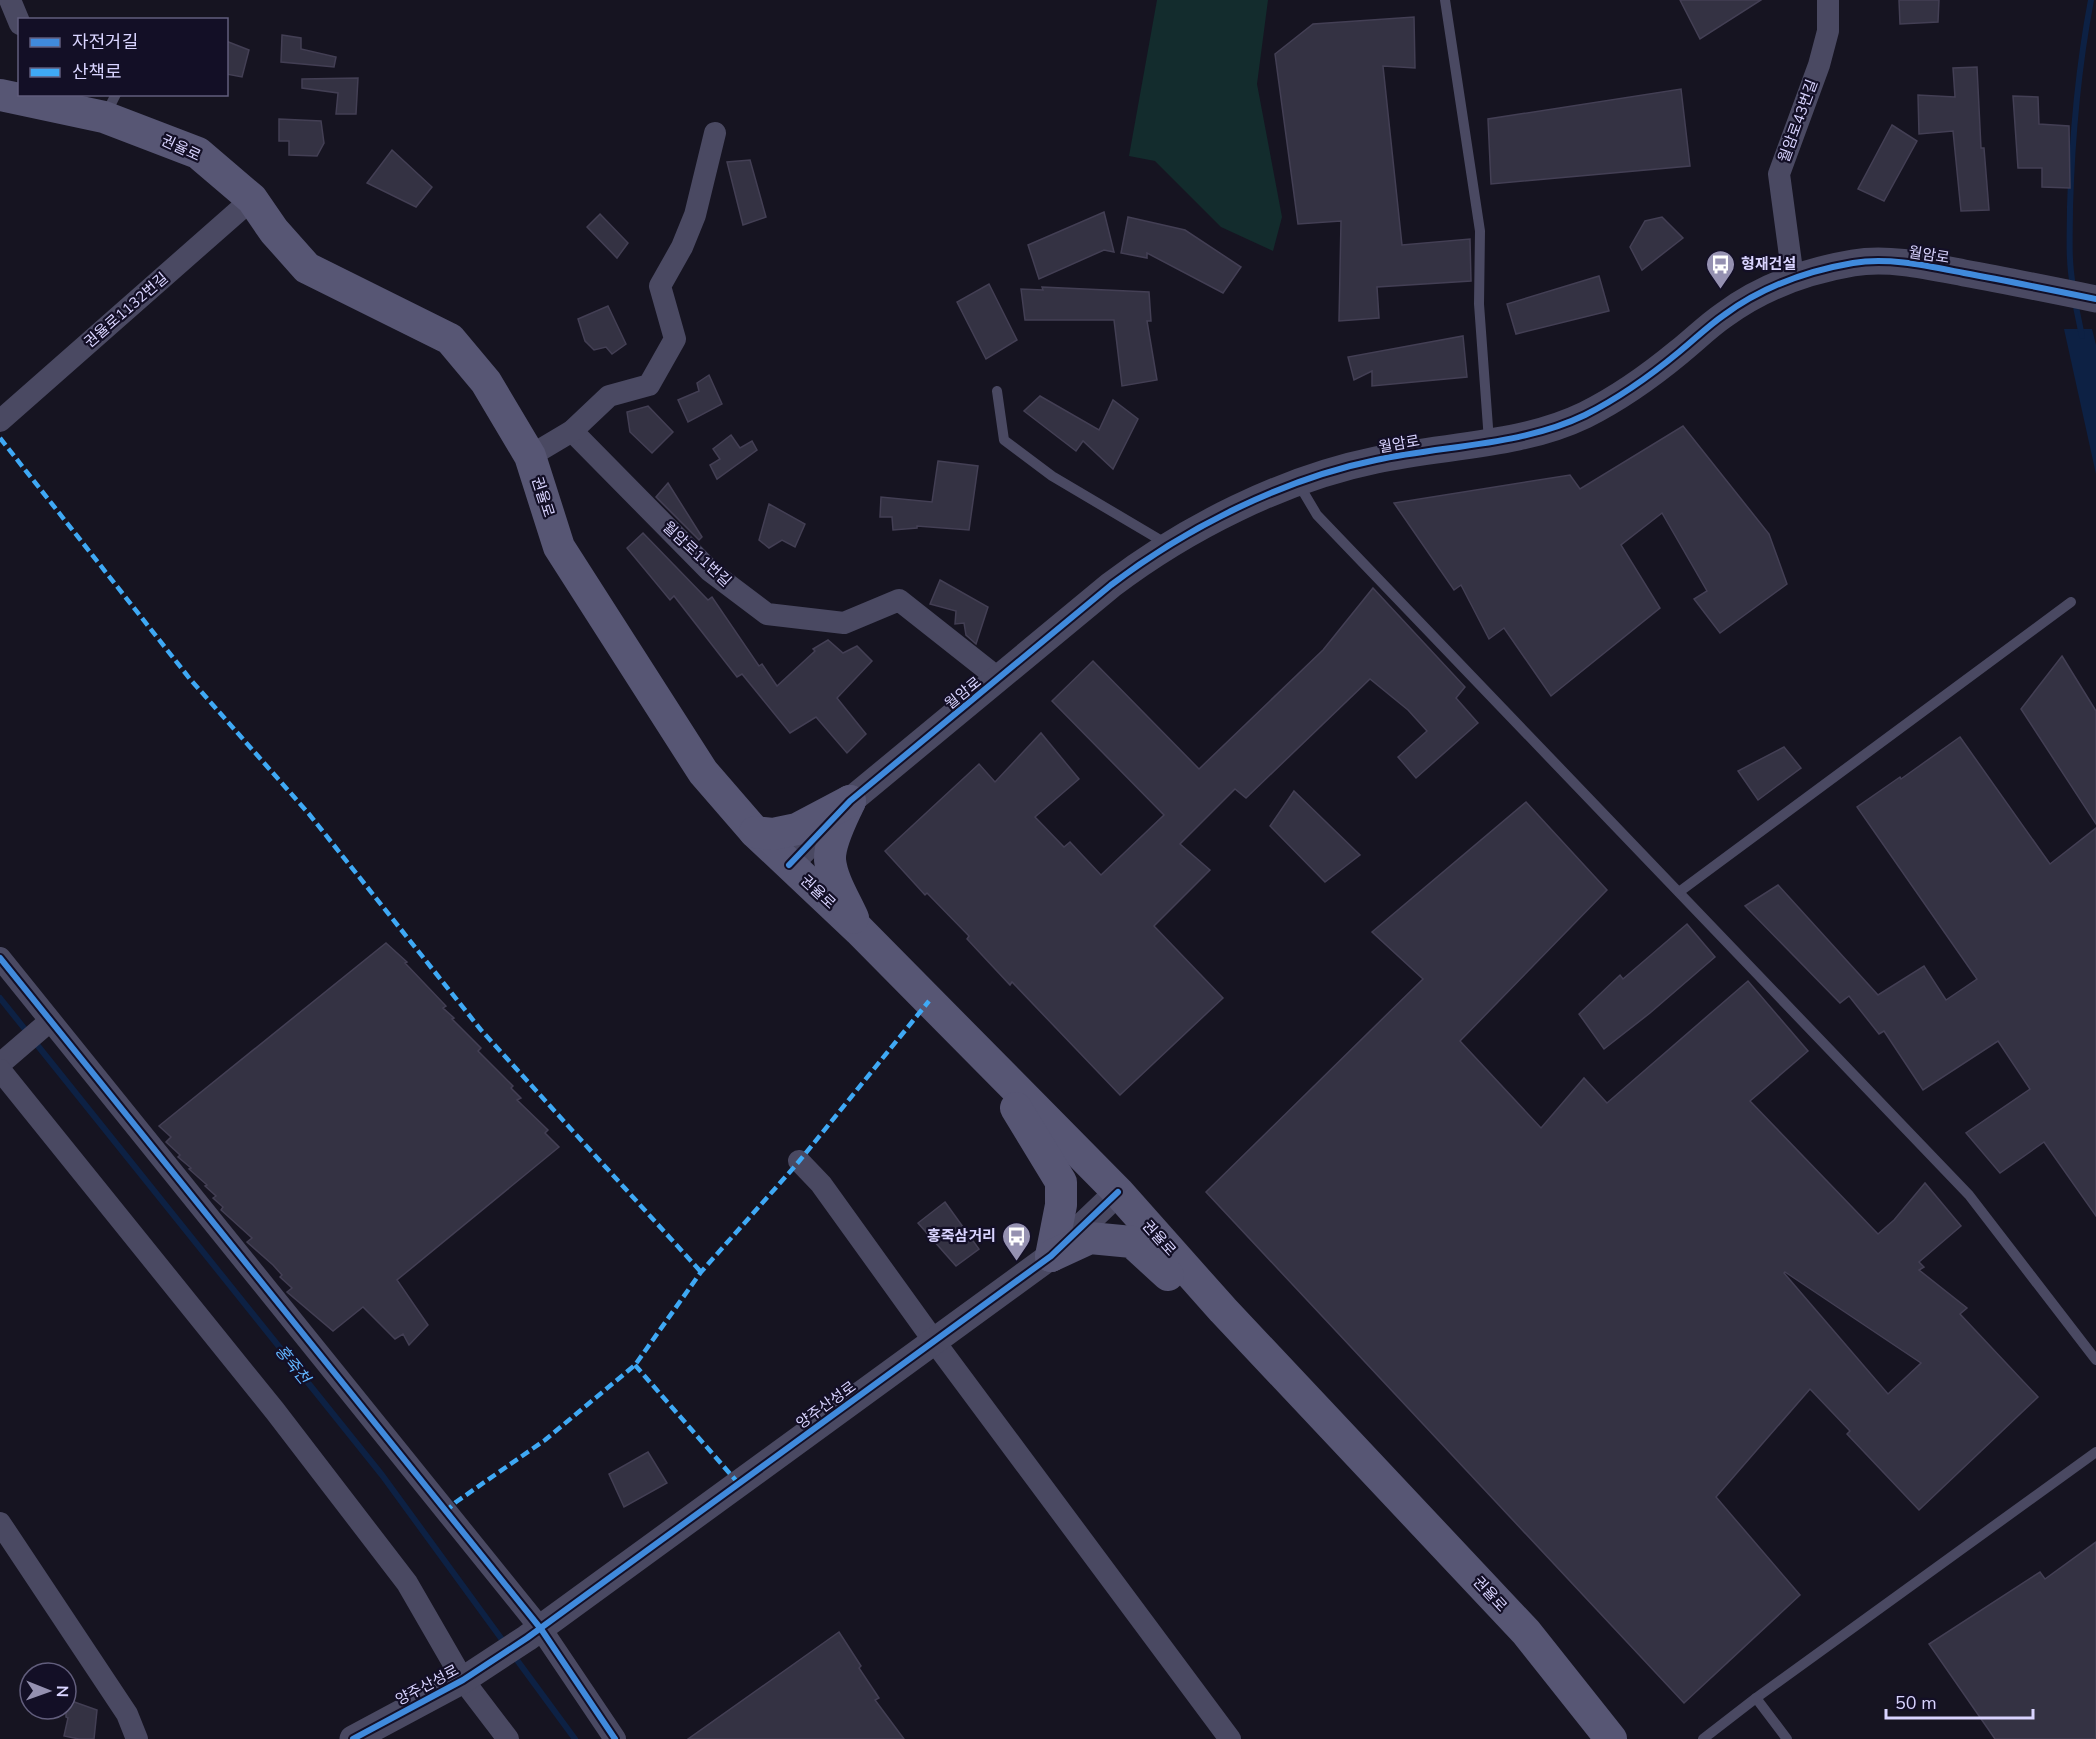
<svg xmlns="http://www.w3.org/2000/svg" width="2096" height="1739" font-family="'Nunito Sans','Noto Sans KR',sans-serif">
  <style>
    .green { fill: #132c2d }
    .water { fill: #0d2144 }
    .lines { fill: none; stroke-linecap: round; stroke-linejoin: round }
    .stream { stroke: #0d2144; stroke-width: 6 }
    .building { fill: #343243; stroke: #433f54; stroke-width: 1.5; fill-rule: evenodd }
    .service { stroke: #4a4962; stroke-width: 10 }
    .minor { stroke: #4a4962; stroke-width: 22 }
    .tertiary { stroke: #4a4962; stroke-width: 27 }
    .secondary { stroke: #575674; stroke-width: 32 }
    .quiet { stroke: #3fa9f5; stroke-width: 4.5; stroke-dasharray: 9 4.5; stroke-linecap: butt }
    .cycleway-casing { stroke: #130f26; stroke-width: 10 }
    .cycleway { stroke: #408adc; stroke-width: 6 }
    .labels { text-anchor: middle; stroke-width: 4.5; stroke-linejoin: round; paint-order: stroke }
    .street-label { font-size: 15px; fill: #d9d4ff; stroke: #130f26 }
    .poi-label { font-size: 15px; font-weight: bold; fill: #d9d4ff; stroke: #130f26; text-anchor: start }
    .water-label { font-size: 16px; font-style: italic; fill: #62b6ff; stroke: #130f26 }
  </style>
  <rect width="100%" height="100%" fill="#161421"/>
  <path class="green" d="M1157 0H1268L1257 84 1282 217 1273 251 1221 227 1155 161 1129 156Z"/>
  <path class="water" d="M2064 329H2092L2096 345V474Z"/>
  <g class="lines">
    <g class="stream">
      <path d="M2073 286C2068 259 2070 234 2070 207 2072 137 2078 69 2091 0"/>
      <path d="M2075 302 2082 336"/>
      <path d="M0 998 28 1033"/>
      <path d="M34 1041 382 1475 506 1645"/>
      <path d="M514 1656 575 1739"/>
    </g>
  </g>
  <g class="building">
    <path d="M1680 0H1761L1700 39Z"/>
    <path d="M1899 0H1939L1938 22 1900 24Z"/>
    <path d="M1414 17 1415 68 1383 66 1402 245 1470 239 1471 281 1377 287 1379 318 1339 321 1341 221 1298 224 1275 54 1313 24Z"/>
    <path d="M282 35 301 38V49L336 57 334 67 281 62Z"/>
    <path d="M226 41 249 50 242 77 226 74Z"/>
    <path d="M1977 67 1981 148H1984L1989 210 1961 211 1953 131 1919 134 1918 95 1955 97 1953 68Z"/>
    <path d="M358 78 356 114H336L338 93 302 88V79Z"/>
    <path d="M1681 89 1690 166 1491 184 1488 119Z"/>
    <path d="M2013 96 2038 97 2039 124 2069 126 2070 188 2042 187V168H2018Z"/>
    <path d="M279 119 321 121 324 143 317 156 289 155V141H279Z"/>
    <path d="M1892 125 1917 141 1884 201 1858 189Z"/>
    <path d="M392 150 432 187 416 207 367 183Z"/>
    <path d="M750 160 766 217 743 225 727 162Z"/>
    <path d="M1104 212 1114 252 1104 250 1039 279 1028 245Z"/>
    <path d="M600 214 628 243 617 258 587 227Z"/>
    <path d="M1128 217 1185 230 1241 267 1223 293 1147 253V258L1121 253Z"/>
    <path d="M1662 217 1683 238 1642 270 1630 247 1645 221Z"/>
    <path d="M1599 276 1609 311 1516 334 1507 304Z"/>
    <path d="M989 284 1017 340 986 359 957 302Z"/>
    <path d="M1042 287 1149 292 1151 321H1147L1157 380 1122 386 1114 320H1025L1021 289 1043 290Z"/>
    <path d="M608 306 626 344 612 354 606 347 594 350 585 341 578 319Z"/>
    <path d="M1463 336 1467 377 1372 386V371L1354 380 1348 357Z"/>
    <path d="M709 375 722 404 688 422 678 400 699 391 697 383Z"/>
    <path d="M1040 396 1099 430 1113 400 1138 419 1113 469 1083 441 1076 451 1024 411Z"/>
    <path d="M648 406 673 432 652 453 630 432 627 412Z"/>
    <path d="M1683 426 1769 534 1787 584 1720 633 1694 599 1707 591 1662 513 1621 545 1660 608 1551 696 1504 628 1489 639 1461 585 1454 590 1394 503 1570 475 1580 489Z"/>
    <path d="M731 435 740 448 752 441 757 450 717 479 710 465 720 459 713 449Z"/>
    <path d="M938 461 978 466 969 530 917 526V528L893 530 892 517H880L881 497 932 502Z"/>
    <path d="M668 483 702 537 699 540 656 497Z"/>
    <path d="M769 504 805 524 795 547 782 540 769 548 759 540Z"/>
    <path d="M643 533 708 600 712 597 759 666 762 664 777 686 815 651 813 649 828 640 843 653 857 646 872 661 837 698 866 734 847 753 816 717 790 733 742 674 737 677 674 596 670 600 627 548Z"/>
    <path d="M940 580 988 607 976 644 966 635 964 623 955 624 956 611 930 604Z"/>
    <path d="M1373 588 1465 687 1456 698 1478 723 1416 778 1398 757 1427 731 1408 710 1370 679 1246 798 1235 789 1180 844 1210 870 1154 926 1223 998 1120 1095 1012 982 1010 985 967 939 969 936 927 893 925 895 885 851 979 764 995 782 1041 733 1079 779 1035 817 1064 847 1070 842 1101 875 1164 815 1052 701 1093 661 1199 769 1323 650Z"/>
    <path d="M2062 656 2096 711V824L2021 709Z"/>
    <path d="M1960 737 2050 864 2096 828V1216L2044 1142 2000 1173 1966 1133 2030 1089 1998 1041 1923 1090 1884 1031 1879 1034 1849 996 1840 1003 1745 906 1778 885 1878 995 1924 966 1946 1000 1977 979 1857 807 1900 777 1901 779Z"/>
    <path d="M1784 747 1801 768 1758 800 1738 771Z"/>
    <path d="M1294 791 1360 855 1325 882 1270 826Z"/>
    <path d="M1526 802 1607 890 1460 1041 1541 1128 1584 1078 1607 1103 1748 981 1808 1051 1750 1101 1878 1234 1894 1220 1925 1183 1961 1226 1919 1262 1924 1267 1919 1270 1967 1308 1960 1314 2038 1397 1919 1510 1847 1434 1850 1431 1810 1389 1716 1497 1800 1595 1684 1703 1206 1192 1423 979 1372 932ZM1785 1272 1921 1363 1888 1394 1784 1273Z"/>
    <path d="M1687 924 1715 957 1650 1013 1604 1049 1579 1014 1620 975 1623 979Z"/>
    <path d="M386 943 407 962 405 963 446 1006 443 1008 454 1018 452 1019 481 1048 478 1051 513 1086 511 1088 521 1098 517 1100 548 1130 545 1133 559 1147 397 1280 428 1325 409 1345 403 1334 395 1339 363 1307 333 1331 287 1292 292 1288 280 1277 282 1275 273 1265 247 1242 252 1238 221 1210 223 1207 213 1198 216 1196 205 1186 207 1185 189 1169 191 1168 178 1157 180 1155 166 1142 171 1137 159 1126Z"/>
    <path d="M945 1202 979 1249 956 1266 918 1223Z"/>
    <path d="M648 1452 667 1483 624 1507 609 1474Z"/>
    <path d="M2096 1542V1739H1995L1929 1644 2040 1572 2045 1579Z"/>
    <path d="M839 1632 861 1666 859 1668 879 1698 875 1700 904 1739H688Z"/>
    <path d="M66 1699 97 1710 94 1739H79L64 1736 68 1718 66 1717Z"/>
  </g>
  <g class="lines">
    <g class="service">
      <path d="M1445 0 1480 231 1479 304 1489 441"/>
      <path d="M106 114 116 94"/>
      <path d="M997 391 1004 440 1052 476 1167 544"/>
      <path d="M1298 483 1317 515 1969 1195 2096 1360"/>
      <path d="M1679 892 2071 602"/>
      <path d="M1756 1698 1787 1739"/>
      <path d="M1703 1739 1756 1698 2096 1452"/>
    </g>
    <g class="minor">
      <path d="M10 0 20 24"/>
      <path d="M1793 278 1779 174 1819 65 1828 31V0"/>
      <path d="M0 421 252 199"/>
      <path d="M572 431 710 571 767 614 844 623 899 600 999 679"/>
      <path d="M530 456 572 431 609 396 649 385 675 339 660 286 682 247 695 215 715 133"/>
      <path d="M0 958 541 1629 615 1739"/>
      <path d="M0 1064 50 1021"/>
      <path d="M0 1070 275 1411 407 1583 463 1680 508 1739"/>
      <path d="M799 1161 821 1184 934 1341 1230 1739"/>
      <path d="M0 1523 127 1714 137 1739"/>
    </g>
    <g class="tertiary">
      <path d="M789 865 850 801 1111 585C1186 528 1283 479 1376 460 1445 445 1521 446 1585 415 1619 398 1650 376 1679 352 1694 340 1708 326 1724 315 1762 287 1806 271 1853 263 1889 257 1928 266 1964 273 2008 281 2052 290 2096 299"/>
      <path d="M353 1739 463 1680 527 1638 1051 1256 1118 1192"/>
    </g>
    <g class="secondary">
      <path d="M0 95 104 117 198 153 252 199 274 231 307 268 450 339 486 382 530 456 559 547 703 772 755 832 859 930 1118 1192 1223 1310 1526 1632 1611 1739"/>
      <path d="M850 801C843 817 829 842 830 860 832 880 845 900 853 918"/>
      <path d="M755 832 773 834 797 829 850 801"/>
      <path d="M1016 1108 1061 1182V1205L1051 1256"/>
      <path d="M1051 1256 1090 1238 1132 1242 1168 1275"/>
    </g>
    <g class="quiet">
      <path d="M0 438 190 679 309 814 481 1030 701 1272"/>
      <path d="M635 1365 739 1484"/>
      <path d="M445 1512 456 1502 545 1440 635 1365 701 1272 796 1165 929 1001"/>
    </g>
    <defs>
      <g id="cycleway">
        <path d="M789 865 850 801 1111 585C1186 528 1283 479 1376 460 1445 445 1521 446 1585 415 1619 398 1650 376 1679 352 1694 340 1708 326 1724 315 1762 287 1806 271 1853 263 1889 257 1928 266 1964 273 2008 281 2052 290 2096 299"/>
        <path d="M0 958 541 1629 615 1739"/>
        <path d="M353 1739 463 1680 527 1638 1051 1256 1118 1192"/>
      </g>
    </defs>
    <use href="#cycleway" class="cycleway-casing"/>
    <use href="#cycleway" class="cycleway"/>
  </g>
  <defs>
    <symbol id="bus-pin" viewBox="-11 -11 22 30"><path d="M0 17L-7.5 6A9.5 9.5 0 1 1 7.5 6Z" fill="#9591b1" stroke="#130f26"/><path d="M-5-6H5V4H4V6H2V4H-2V6H-4V4H-5ZM-3.5-4V0h7V-4ZM-3.5 1.2v1.5H-2V1.2ZM2 1.2v1.5H3.5V1.2Z" fill="#fff"/></symbol>
  </defs>
  <g fill-rule="evenodd">
    <use href="#bus-pin" x="1704" y="248" width="33" height="45"/>
    <use href="#bus-pin" x="1000" y="1220" width="33" height="45"/>
  </g>
  <g class="labels">
    <g class="street-label">
      <text transform="translate(1798 121) rotate(-70)" y="5">월암로43번길</text>
      <text transform="translate(181 148) rotate(25)" y="5">권율로</text>
      <text transform="translate(1929 255) rotate(9)" y="5">월암로</text>
      <text transform="translate(126 310) rotate(-41)" y="5">권율로1132번길</text>
      <text transform="translate(1399 444) rotate(-10)" y="5">월암로</text>
      <text transform="translate(543 497) rotate(72)" y="5">권율로</text>
      <text transform="translate(697 554) rotate(43)" y="5">월암로11번길</text>
      <text transform="translate(963 693) rotate(-39)" y="5">월암로</text>
      <text transform="translate(818 892) rotate(43)" y="5">권율로</text>
      <text transform="translate(1159 1238) rotate(48)" y="5">권율로</text>
      <text transform="translate(826 1405) rotate(-36)" y="5">양주산성로</text>
      <text transform="translate(1490 1594) rotate(47)" y="5">권율로</text>
      <text transform="translate(427 1685) rotate(-28)" y="5">양주산성로</text>
    </g>
    <g class="poi-label">
      <text x="1741" y="269">형재건설</text>
      <text x="996" y="1241" text-anchor="end">홍죽삼거리</text>
    </g>
    <g class="water-label">
      <text transform="translate(293 1364) rotate(51)" y="6">홍죽천</text>
    </g>
  </g>
  <rect x="18" y="18" width="210" height="78" fill="#130f26" stroke="#625e7d" stroke-width="1.5"/>
  <rect x="30" y="38" width="30" height="9" fill="#408adc" stroke="#625e7d" stroke-width="1.5"/>
  <text x="72" y="48" font-size="18" fill="#d9d4ff">자전거길</text>
  <rect x="30" y="68" width="30" height="9" fill="#3fa9f5" stroke="#625e7d" stroke-width="1.5"/>
  <text x="72" y="78" font-size="18" fill="#d9d4ff">산책로</text>
  <g transform="translate(48 1691) rotate(91)"><circle r="28" fill="#130f26" stroke="#625e7d" stroke-width="1.5"/>
  <path d="M0-4.5L10 22L0 15L-10 22Z" fill="#9591b1"/>
  <text y="-9" font-size="16" font-weight="bold" text-anchor="middle" fill="#d9d4ff">N</text>
  </g>
  <path d="M1886 1709v9h147v-9" fill="none" stroke="#d9d4ff" stroke-width="3"/>
  <text x="1895" y="1709" font-size="18" fill="#d9d4ff" stroke="#130f26" stroke-width="4.5" paint-order="stroke">50 m</text>
</svg>
